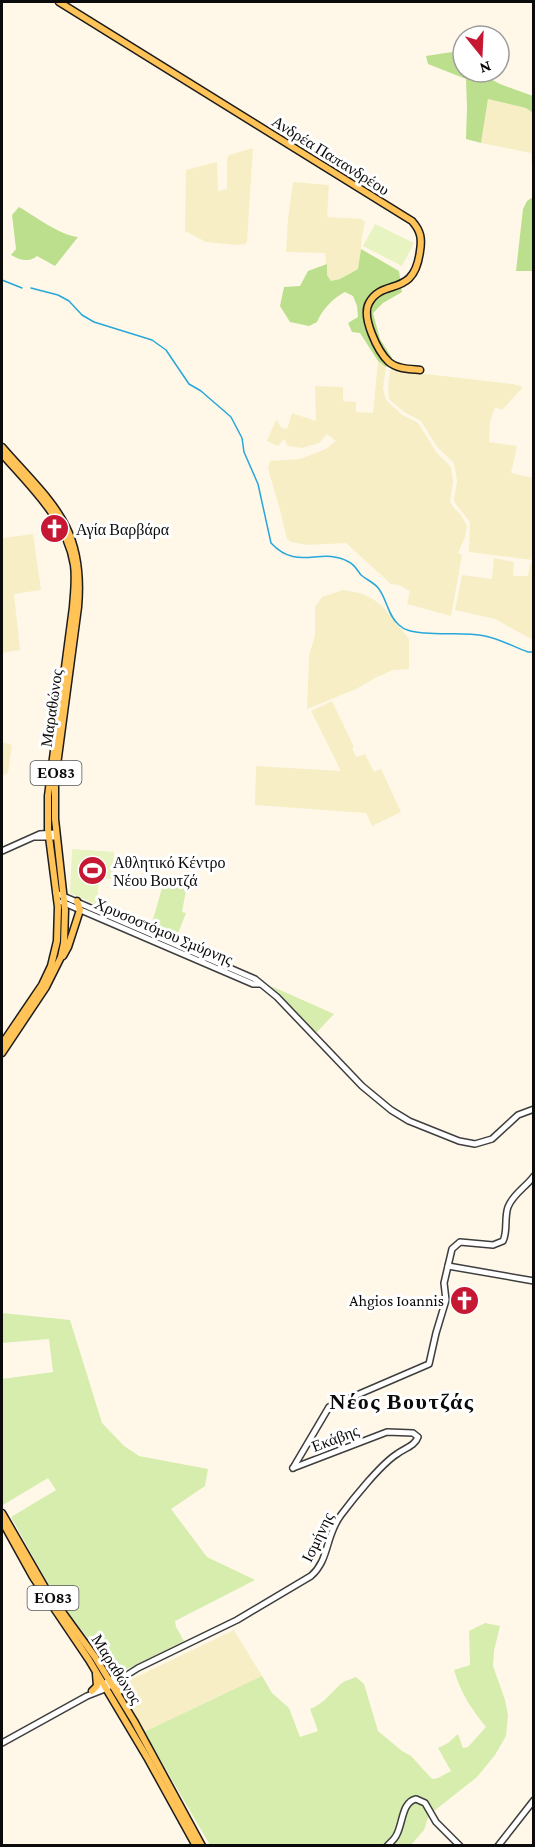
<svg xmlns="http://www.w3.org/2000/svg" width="535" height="1847" font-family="'Crimson Pro',serif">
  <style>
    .farmland { fill: #f7eec6 }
    .green { fill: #d6edae }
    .forest { fill: #bbdf8c }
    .pitch { fill: #e7f3c1 }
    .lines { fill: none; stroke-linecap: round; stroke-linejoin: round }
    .stream { stroke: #27a7da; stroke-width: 1.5 }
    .minor-casing { stroke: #3e3e3e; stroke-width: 8 }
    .major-casing { stroke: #1c1c1c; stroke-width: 9 }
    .minor { stroke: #fff; stroke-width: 5 }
    .major { stroke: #ffc358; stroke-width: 6 }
    .labels { text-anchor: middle; stroke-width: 6; stroke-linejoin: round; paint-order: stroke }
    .shield { fill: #fff; stroke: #545454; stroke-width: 1.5 }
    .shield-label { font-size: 15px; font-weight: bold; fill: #0b0b0b }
    .street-label { font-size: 16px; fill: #0b0b0b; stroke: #fff }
    .poi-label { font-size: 16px; fill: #0b0b0b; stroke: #fff; text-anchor: start }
    .district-label { font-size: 22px; font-weight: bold; letter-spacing: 1.5px; fill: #0b0b0b; stroke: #fff }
  </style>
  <rect width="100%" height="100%" fill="#fff8e8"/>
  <g class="farmland">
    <path d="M488 99 526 108 533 113V164L531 163V153L481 143Z"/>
    <path d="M253 148 247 242 245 244 236 245 206 242 185 231 186 170 217 162 218 191 227 189V159L229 155Z"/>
    <path d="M293 182 329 185 327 217 361 219 365 222 362 237 359 268 340 279 331 281 327 275 325 253 286 252 288 218Z"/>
    <path d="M378 361 386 367 383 388 386 400 402 415 415 421 419 424 436 452 451 467 453 481 450 502 454 508 461 515 467 526 465 537 458 553 462 555 451 616 407 604 410 591 399 585 391 584 346 543 307 545 291 542 287 539 280 510 268 469 270 461 300 459 326 449 336 441 327 434 319 443 302 448 288 446 284 439 278 446 267 441 276 420 282 428 287 429 292 413 316 421 315 386 343 387V401L356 402V412L373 413Z"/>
    <path d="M391 366 400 371 513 384 523 387 502 410 495 407 490 422 489 442 517 446 511 473 533 478V560L469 552 470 522 455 503 454 499 457 481 455 468 453 462 437 447 421 421 404 412 389 399 388 385Z"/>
    <path d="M33 534 41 590 14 594 20 650 2 653V538Z"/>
    <path d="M494 558 514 562 513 576H528L530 563 533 564V640L495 619 455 610 462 575 492 579Z"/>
    <path d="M343 590 360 593 373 599 384 608 409 639V669L393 670 377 677 356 689 307 709 309 655 315 636V607L322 597Z"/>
    <path d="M332 701 354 747 352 748 356 757 365 754 374 772 381 769 401 812 372 826 366 813 255 805 256 766 341 771 311 711Z"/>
    <path d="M2 742 12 745 8 773 2 776Z"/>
    <path d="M234 1630 262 1676 144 1732 123 1695 122 1687 125 1680 128 1681Z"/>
  </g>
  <g class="green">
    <path d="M164 881 187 885 182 912 186 913 175 941 150 930Z"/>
    <path d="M271 986 334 1014 316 1033Z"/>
    <path d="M2 1313 70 1320 102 1423 124 1446 139 1456 208 1469 205 1486 171 1509 207 1557 255 1580 175 1621 176 1627 184 1641 115 1675 109 1673C96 1645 73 1621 56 1595 39 1570 26 1543 11 1517L56 1490 48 1478 3 1505 2 1504V1379L53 1372 49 1339 2 1343Z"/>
    <path d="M485 1623 500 1626 494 1651 493 1666 505 1700 508 1715 506 1736 495 1755 477 1777 429 1815 424 1830 411 1845H210L144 1732 262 1676 272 1693 289 1708 300 1737 318 1731 310 1709C324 1704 331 1692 342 1683 346 1680 352 1679 356 1677L364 1684 378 1731 402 1751 411 1756 432 1779 438 1778 451 1771 438 1748 448 1743 458 1734 463 1748 468 1747 486 1727C472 1710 460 1692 454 1670L470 1665 469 1631Z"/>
  </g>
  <g class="forest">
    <path d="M452 52 453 58 463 64V72H478L500 84 533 96V113L526 108 488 99 481 143 466 139 467 107 466 79 428 64 426 56Z"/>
    <path d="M533 197V271H516L523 209 527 201Z"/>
    <path d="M19 207C35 216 59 235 78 237L55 266 37 256C28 263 20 260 11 255L16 249 12 215Z"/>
    <path d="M361 249 399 271 402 292 383 303 373 313 380 339 392 358 386 367 378 361 360 333 352 332 348 323 358 317 357 306 353 296 345 292C333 298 322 310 317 322L309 326 290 322 280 306 284 287 300 286 308 271 327 264V275L331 281 340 279 358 269Z"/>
  </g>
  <g class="pitch">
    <path d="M375 224 414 243 402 266 363 246Z"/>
    <path d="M72 849 114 852 112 879 99 878 97 905 70 893Z"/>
  </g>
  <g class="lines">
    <g class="stream">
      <path d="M2 280 22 288"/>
      <path d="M31 288 58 295 69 301 82 315 94 322 152 340 166 350 189 384 201 391 231 417 242 438 244 452 258 484 271 543C298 572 320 546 349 562 355 565 357 570 361 575 367 580 375 583 379 589 387 600 388 616 399 625 406 632 416 632 425 633 445 635 466 632 485 636 500 639 514 647 528 652H534"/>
    </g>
    <defs>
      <g id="minor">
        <path d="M35 837H56"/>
        <path d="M2 851 40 834 55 833"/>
        <path d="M56 893 255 979 277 997 362 1086 391 1110 409 1121 459 1141 475 1144 492 1139 518 1115 534 1109"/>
        <path d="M62 902 253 984H260"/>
        <path d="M448 1266 534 1281"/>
        <path d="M293 1468 329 1407 429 1364 436 1333 446 1300 444 1283 452 1249 460 1242 493 1245 503 1241C508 1231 504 1218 508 1207 513 1194 526 1187 534 1176"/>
        <path d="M94 1690 112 1679 123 1675"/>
        <path d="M2 1743 87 1696 105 1689 138 1668 237 1620 311 1576C330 1559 325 1536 341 1515 353 1499 381 1464 397 1454 405 1448 415 1446 418 1437L413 1433 387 1432 293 1468"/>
        <path d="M387 1846C391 1842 395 1839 397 1834 403 1822 402 1802 416 1799L425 1803 436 1822 460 1846"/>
        <path d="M498 1846 534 1800"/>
      </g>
      <g id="major">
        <path d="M59 2 412 221C421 231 422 239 420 251 414 299 383 277 369 303 361 317 378 352 389 362 397 369 410 369 420 370"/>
        <path d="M2 447C51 503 85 526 78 607L55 780V819L65 910 64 943 61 957 46 987 2 1053"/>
        <path d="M2 454C30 486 67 520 74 565 76 579 74 593 73 607L48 796V829L58 907 57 941 51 966 42 985 2 1044"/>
        <path d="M63 956 68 947 80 910 77 901"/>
        <path d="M2 1513 47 1591 95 1657 134 1721 202 1846"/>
        <path d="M2 1521 33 1577 89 1660 148 1759 196 1846"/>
        <path d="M92 1691 97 1686 96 1674"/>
        <path d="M118 1694V1686L122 1679"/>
      </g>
    </defs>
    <use href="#minor" class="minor-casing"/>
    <use href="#major" class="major-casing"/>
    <use href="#minor" class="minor"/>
    <use href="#major" class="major"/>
  </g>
  <defs>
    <symbol id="church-disc" viewBox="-11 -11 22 22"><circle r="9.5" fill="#c61733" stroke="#fff"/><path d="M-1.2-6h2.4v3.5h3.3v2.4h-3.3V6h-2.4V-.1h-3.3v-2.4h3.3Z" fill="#fff"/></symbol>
    <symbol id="stadium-disc" viewBox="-11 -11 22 22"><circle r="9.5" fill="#c61733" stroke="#fff"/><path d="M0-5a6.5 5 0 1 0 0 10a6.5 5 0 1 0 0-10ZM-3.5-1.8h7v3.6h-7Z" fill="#fff"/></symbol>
  </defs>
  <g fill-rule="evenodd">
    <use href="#church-disc" x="38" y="512" width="33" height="33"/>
    <use href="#stadium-disc" x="76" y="854" width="33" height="33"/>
    <use href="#church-disc" x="448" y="1284" width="33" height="33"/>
  </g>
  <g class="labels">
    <g class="shield">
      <rect x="30.5" y="761" width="51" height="24" rx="4.5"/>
      <rect x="27.5" y="1586" width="51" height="24" rx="4.5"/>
    </g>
    <g class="shield-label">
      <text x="56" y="778">ΕΟ83</text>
      <text x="53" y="1603">ΕΟ83</text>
    </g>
    <g class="street-label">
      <text transform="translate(331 155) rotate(32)" y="6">Ανδρέα Παπανδρέου</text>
      <text transform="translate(51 708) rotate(-82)" y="6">Μαραθώνος</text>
      <text transform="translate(164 931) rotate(23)" y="6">Χρυσοστόμου Σμύρνης</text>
      <text transform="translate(335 1438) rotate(-21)" y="6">Εκάβης</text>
      <text transform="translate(317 1537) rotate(-64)" y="6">Ισμήνης</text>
      <text transform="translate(117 1669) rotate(58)" y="6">Μαραθώνος</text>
    </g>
    <g class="poi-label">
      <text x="76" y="535">Αγία Βαρβάρα</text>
      <text x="113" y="868">Αθλητικό Κέντρο<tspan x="113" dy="18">Νέου Βουτζά</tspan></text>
      <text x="444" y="1306" text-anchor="end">Ahgios Ioannis</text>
    </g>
    <g class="district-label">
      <text x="402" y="1409">Νέος Βουτζάς</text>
    </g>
  </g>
  <rect width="535" height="1847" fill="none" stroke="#0b0b0b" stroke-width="6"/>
  <g transform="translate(481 54) rotate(162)"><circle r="28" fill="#ffffff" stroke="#9d9d9d" stroke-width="1.5"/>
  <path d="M0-4.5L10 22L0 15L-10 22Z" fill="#c61733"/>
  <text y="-9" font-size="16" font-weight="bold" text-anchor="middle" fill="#0b0b0b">N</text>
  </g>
</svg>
